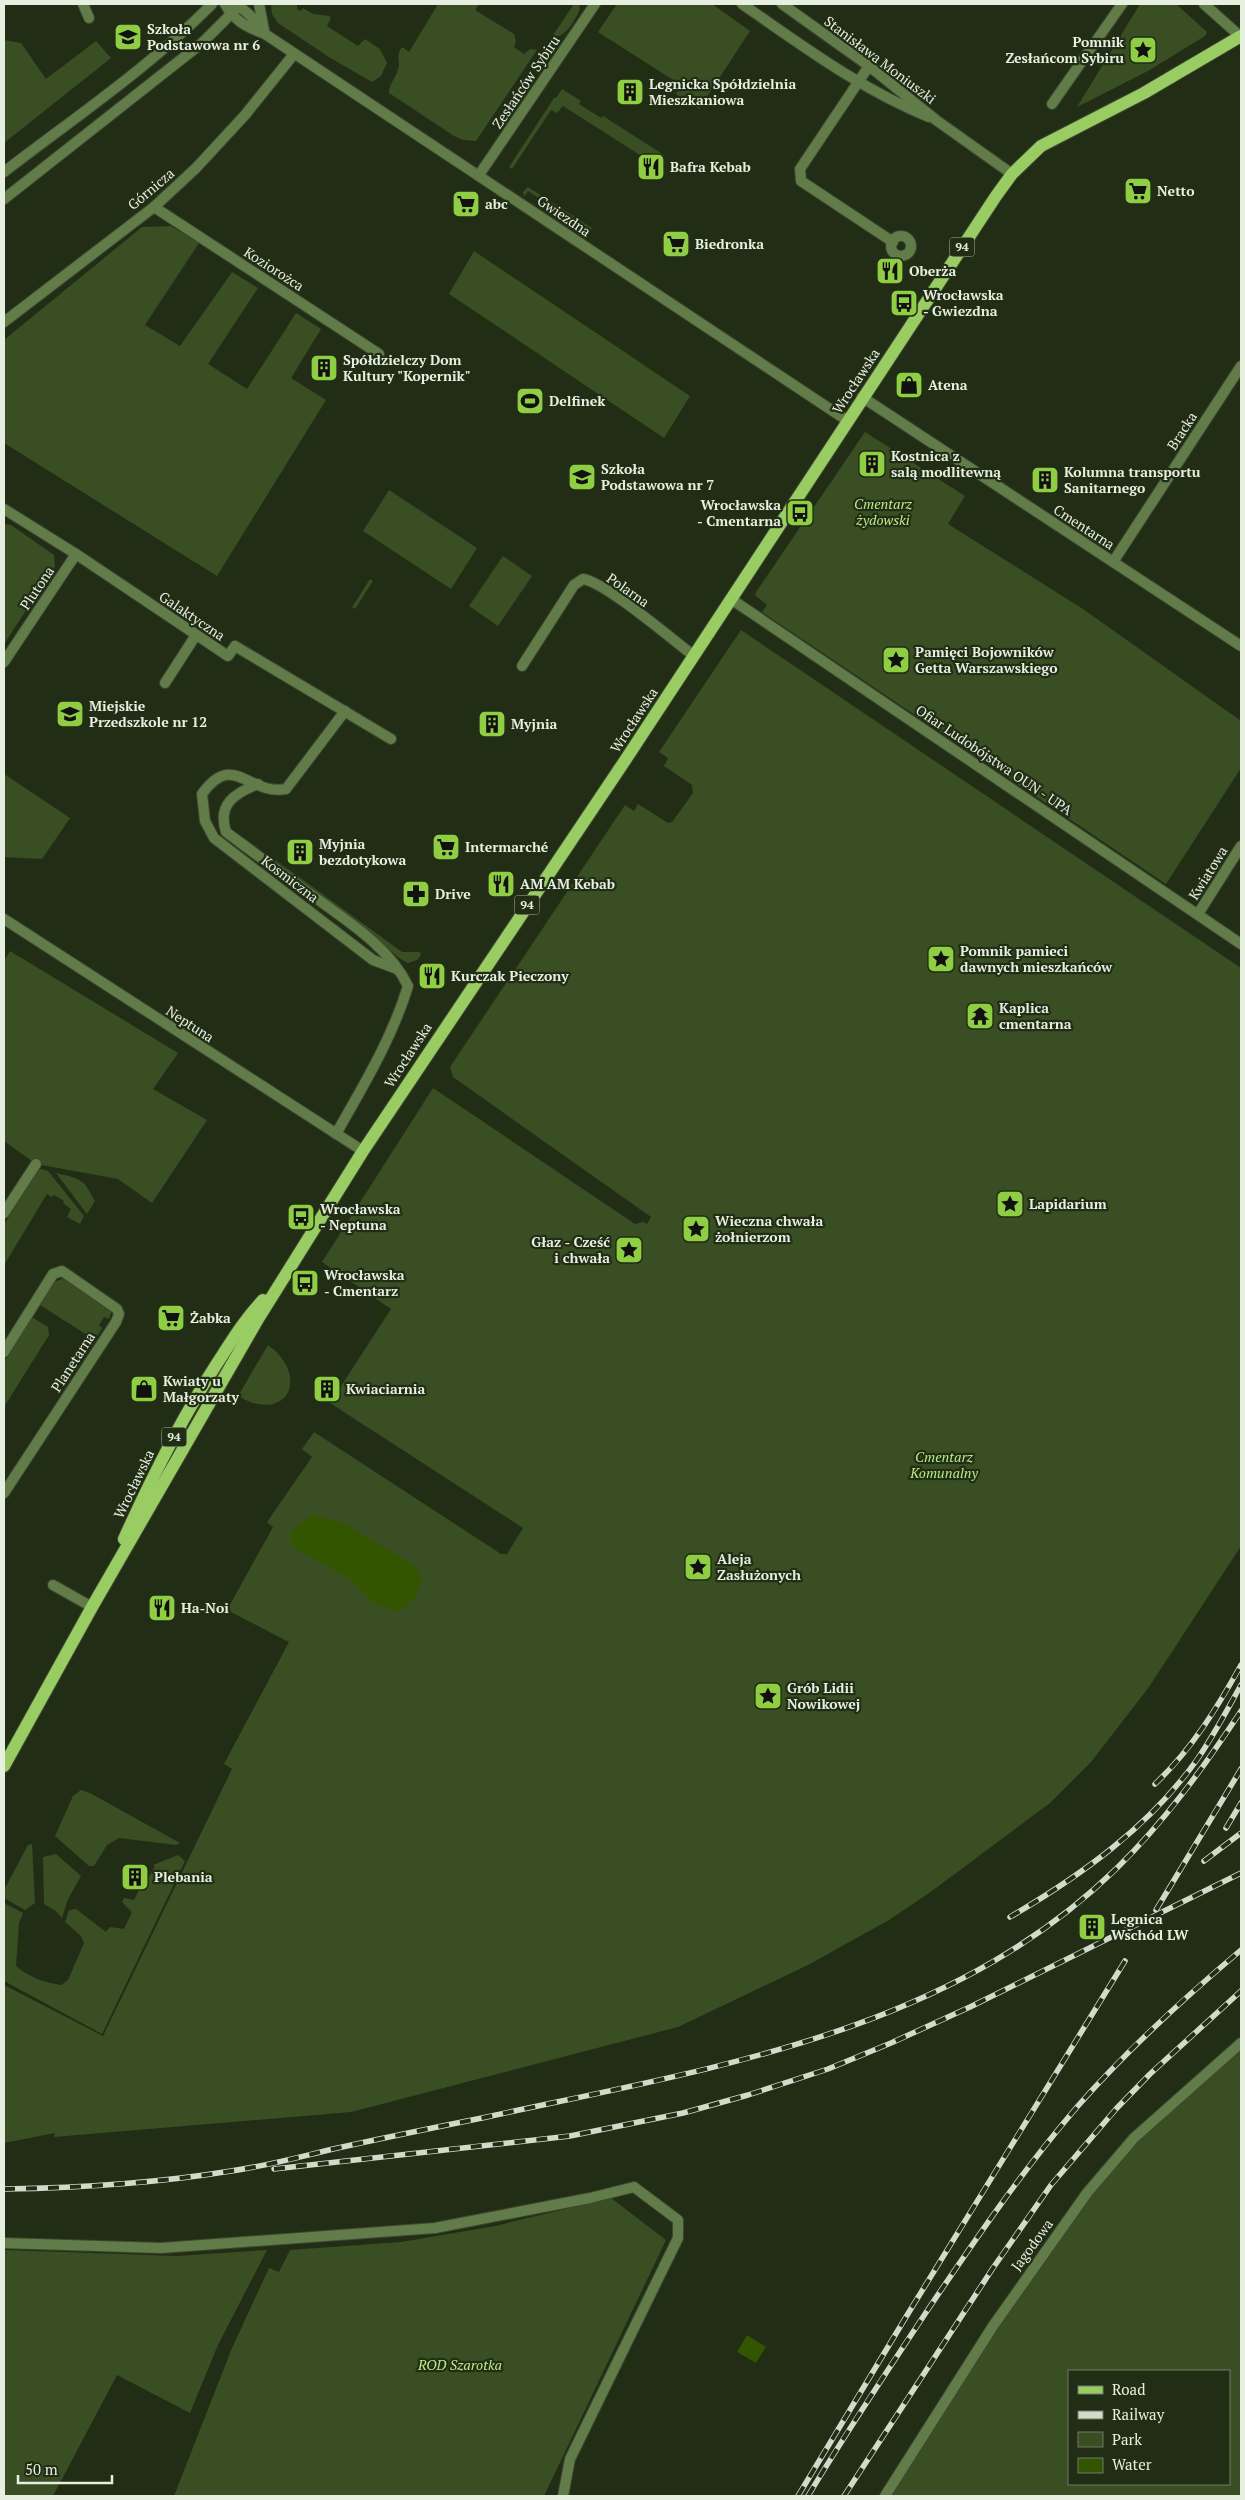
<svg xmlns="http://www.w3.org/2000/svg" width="1245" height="2500" font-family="'PT Serif',serif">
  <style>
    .green { fill: #394f23; fill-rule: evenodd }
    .water { fill: #345500 }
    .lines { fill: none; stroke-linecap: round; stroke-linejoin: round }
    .minor-casing { stroke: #3d4831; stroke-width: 12 }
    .tertiary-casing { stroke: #3d4831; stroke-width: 12 }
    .primary-casing { stroke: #3d4831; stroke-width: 14 }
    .minor { stroke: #617b49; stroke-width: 10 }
    .tertiary { stroke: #617b49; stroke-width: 10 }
    .primary { stroke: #99cd63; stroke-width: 12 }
    .rail-casing { stroke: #d2dbcb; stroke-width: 5.5 }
    .rail { stroke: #212d15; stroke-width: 4; stroke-dasharray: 11; stroke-linecap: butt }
    .labels { text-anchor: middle; stroke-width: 4.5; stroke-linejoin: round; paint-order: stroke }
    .shield { fill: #212d15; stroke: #acb5a3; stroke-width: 1 }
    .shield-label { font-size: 12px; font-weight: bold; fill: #e7efe0 }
    .poi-label { font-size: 14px; font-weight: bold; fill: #e7efe0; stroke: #212d15; text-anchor: start }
    .street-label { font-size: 14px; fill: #e7efe0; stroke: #212d15 }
    .park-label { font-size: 14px; font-style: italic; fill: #b9ed85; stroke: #212d15 }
  </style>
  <rect width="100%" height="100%" fill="#212d15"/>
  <g class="green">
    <path d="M271 4H297V9L301 11 303 8 313 14 329 16 331 18 327 26 358 46 365 39 380 49 387 63 381 76 372 82 332 59 278 23 272 14Z"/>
    <path d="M438 4H479L475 10 514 34 516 41 514 47 524 54 530 49 537 50 476 141 463 140 454 136 389 93C389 84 395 79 398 70 401 61 395 56 402 47L409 52Z"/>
    <path d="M574 4H579L580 9C574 22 566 37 551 38Z"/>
    <path d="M617 4H712L750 31 699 109 676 94 681 85 598 32Z"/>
    <path d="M1140 4H1176L1207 32 1205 36 1148 71 1077 107Z"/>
    <path d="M4 40 21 43 46 79 96 41 111 58 4 143Z"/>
    <path d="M562 89 581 101 579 104 601 118 603 116 664 155 657 166 563 106 557 113 551 110 512 169 509 167 554 98H556Z"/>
    <path d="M528 187 592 228 588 233 579 234 583 227 528 191 524 197 523 192Z"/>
    <path d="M171 226 199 243 145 325 180 346 232 272 258 288 208 364 247 389 296 313 321 329 291 378 326 400 217 576 4 443V340L142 227Z"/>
    <path d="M474 251 690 396 664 438 449 294Z"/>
    <path d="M865 432 965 496 948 524 1083 609 1241 721V768L1166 884 762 612 767 605 755 595 756 592Z"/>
    <path d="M389 490 477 548 451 589 363 531Z"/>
    <path d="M4 524 11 525 54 555 55 566 4 644Z"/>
    <path d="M503 556 532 576 498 626 469 606Z"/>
    <path d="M370 579 373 581 355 609 352 607Z"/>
    <path d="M741 630 1241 968V1546L1149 1687 1091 1762 1050 1803 932 1891 889 1920 808 1965 678 2027 351 2112 54 2137 55 2133 4 2143V1985L103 2036 232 1769 224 1764 289 1642 227 1610 273 1527 267 1522 312 1457 302 1449 314 1432 501 1554H507L523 1528 330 1403 391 1309 322 1262 433 1088 635 1224 643 1222 647 1224 651 1217 453 1077 450 1067 625 805 634 811 638 804 668 823 672 822 693 793 692 785 664 766 668 758 659 752Z"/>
    <path d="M4 774 70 818 42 859 4 857Z"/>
    <path d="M262 850 402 952H420L421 955 417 960 408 963 402 960Z"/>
    <path d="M10 951 178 1053 153 1089 207 1120 152 1203 118 1179 36 1164 4 1141V961Z"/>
    <path d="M42 1169 48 1171 84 1216 80 1224 67 1217 71 1209 63 1203 64 1201 54 1195 52 1197 47 1194 4 1265V1225L20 1198 18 1196 36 1170Z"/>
    <path d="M56 1173C81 1179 83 1178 95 1201L87 1214Z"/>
    <path d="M65 1278 112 1310 109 1319 104 1317 99 1325 102 1328 95 1340 40 1305 54 1282Z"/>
    <path d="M32 1317 48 1327 49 1335 4 1407V1362Z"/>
    <path d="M268 1345C311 1376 287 1425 238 1396Z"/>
    <path d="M81 1790 90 1793 180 1843 176 1845 119 1838 107 1845 94 1866H89L55 1836 73 1796Z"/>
    <path d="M32 1844 35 1903 25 1910 4 1898V1890L28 1845Z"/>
    <path d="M56 1854 81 1876 68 1899 62 1918 56 1911 44 1904 43 1857Z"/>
    <path d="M178 1855 185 1861 102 2034 4 1981V1903L23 1913 19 1923 16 1966C28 1977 46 1983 61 1985L68 1980 84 1943 81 1936 65 1922 69 1910 76 1909 106 1932 110 1927 124 1929 132 1912 122 1902 124 1898 134 1900 139 1890 133 1885 136 1880 146 1882 155 1866 153 1865Z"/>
    <path d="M1241 2049V2496H891L967 2375 1055 2244 1095 2192 1137 2142ZM1069 2371H1229V2484H1069Z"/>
    <path d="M611 2198 666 2240 544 2496H174L232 2348 269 2268 279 2272 290 2250 401 2242 495 2226Z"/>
    <path d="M4 2250 177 2256 267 2250 218 2345 190 2413 117 2375 53 2496H4Z"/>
  </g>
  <g class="water">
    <path d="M311 1515 345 1524 413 1565 423 1579 414 1599 399 1612 373 1603 352 1580 292 1547 290 1532Z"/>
    <path d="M747 2335 766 2347 756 2363 737 2352Z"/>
  </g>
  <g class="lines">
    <defs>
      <g id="minor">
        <path d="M83 4 89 18"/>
        <path d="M225 4C234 21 247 27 265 34L848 421"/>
        <path d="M237 4 253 18 264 33"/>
        <path d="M259 4 264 30"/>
        <path d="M1204 4 1241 37"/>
        <path d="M869 66 800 169 801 181 893 242"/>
        <path d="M1052 104 1122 4"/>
        <path d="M479 175 595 4"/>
        <path d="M154 207 379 354"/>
        <circle cx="901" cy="246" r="10"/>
        <path d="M4 322 154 207 196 168 245 115 294 54"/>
        <path d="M862 397 1241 646"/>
        <path d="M4 509 76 554 228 656 235 646 391 739"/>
        <path d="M1113 562 1241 366"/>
        <path d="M4 662 76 554"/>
        <path d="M522 666 574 585 583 579C605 582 673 640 694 656"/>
        <path d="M165 683 196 635"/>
        <path d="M345 711 286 789C248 796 234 750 202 794L205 821 214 838 373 960 397 969"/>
        <path d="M258 784C235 793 217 804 226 832 253 852 281 873 309 893 344 919 389 946 408 986 392 1039 363 1086 336 1134"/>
        <path d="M1198 914 1241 846"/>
        <path d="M4 919 363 1151"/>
        <path d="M4 1213 36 1164"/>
        <path d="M4 1352 53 1274 62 1271 117 1309 119 1314 116 1322 4 1493"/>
        <path d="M53 1585 92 1607"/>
        <path d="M4 2243 161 2248 435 2228 590 2198 634 2187 678 2220V2238L570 2459 563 2496"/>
        <path d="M885 2496 993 2326 1087 2193 1134 2138 1241 2043"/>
      </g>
      <g id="tertiary">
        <path d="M742 4C803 46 860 89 929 117"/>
        <path d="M782 4 869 66 936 120 1012 174"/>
        <path d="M4 172C74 118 150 67 212 4"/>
        <path d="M4 199 202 43 241 4"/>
        <path d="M731 599 1241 944"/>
      </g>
      <g id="primary">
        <path d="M124 1539C151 1479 180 1421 216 1365 231 1342 244 1320 263 1300"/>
        <path d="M4 1766 92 1607 258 1319 363 1151 622 765 996 196 1012 174 1041 146 1144 93 1241 36"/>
      </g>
    </defs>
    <use href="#minor" class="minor-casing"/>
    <use href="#tertiary" class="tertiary-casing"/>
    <use href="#primary" class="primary-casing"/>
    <use href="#minor" class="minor"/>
    <use href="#tertiary" class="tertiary"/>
    <use href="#primary" class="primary"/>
    <defs>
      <g id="rail">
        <path d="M1155 1784C1192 1749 1217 1708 1241 1665"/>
        <path d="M1226 1828 1241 1803"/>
        <path d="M1204 1861 1241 1833"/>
        <path d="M1156 1910 1241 1769"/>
        <path d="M1010 1917C1080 1876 1148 1828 1196 1761 1213 1737 1227 1710 1241 1685"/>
        <path d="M274 2169 570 2136 683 2113 748 2095 828 2069 891 2043 970 2007 1241 1873"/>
        <path d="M4 2189C80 2188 157 2183 231 2171 266 2166 299 2157 333 2149 383 2138 432 2128 482 2118 705 2069 946 2035 1117 1868 1165 1821 1204 1767 1241 1711"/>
        <path d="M798 2496 909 2312 1125 1961"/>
        <path d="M808 2496C847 2431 889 2368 931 2305 977 2237 1023 2170 1077 2107 1127 2050 1183 1999 1241 1950"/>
        <path d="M844 2496 993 2268 1051 2185 1116 2109 1150 2074 1241 1991"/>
      </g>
    </defs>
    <use href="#rail" class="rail-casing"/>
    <use href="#rail" class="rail"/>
  </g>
  <defs>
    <symbol id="school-square" viewBox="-11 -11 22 22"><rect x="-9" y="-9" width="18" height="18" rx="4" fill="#8fcd42" stroke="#212d15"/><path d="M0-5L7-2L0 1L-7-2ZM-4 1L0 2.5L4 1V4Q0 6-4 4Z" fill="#111"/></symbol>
    <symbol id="sight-square" viewBox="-11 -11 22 22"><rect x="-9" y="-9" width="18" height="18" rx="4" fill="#8fcd42" stroke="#212d15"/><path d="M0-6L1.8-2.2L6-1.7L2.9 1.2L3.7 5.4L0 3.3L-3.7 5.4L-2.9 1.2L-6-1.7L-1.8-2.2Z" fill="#111"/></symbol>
    <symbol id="building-square" viewBox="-11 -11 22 22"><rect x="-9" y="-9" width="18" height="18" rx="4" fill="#8fcd42" stroke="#212d15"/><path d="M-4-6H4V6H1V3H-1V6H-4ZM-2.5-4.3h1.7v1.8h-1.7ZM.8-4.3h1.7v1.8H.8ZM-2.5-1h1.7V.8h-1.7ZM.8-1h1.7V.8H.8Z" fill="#111"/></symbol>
    <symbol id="restaurant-square" viewBox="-11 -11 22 22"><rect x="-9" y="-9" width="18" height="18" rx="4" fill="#8fcd42" stroke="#212d15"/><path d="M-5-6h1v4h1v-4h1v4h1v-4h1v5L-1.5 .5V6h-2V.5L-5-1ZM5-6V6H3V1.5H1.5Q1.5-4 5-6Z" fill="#111"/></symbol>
    <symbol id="supermarket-square" viewBox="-11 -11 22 22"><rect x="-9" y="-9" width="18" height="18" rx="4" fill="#8fcd42" stroke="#212d15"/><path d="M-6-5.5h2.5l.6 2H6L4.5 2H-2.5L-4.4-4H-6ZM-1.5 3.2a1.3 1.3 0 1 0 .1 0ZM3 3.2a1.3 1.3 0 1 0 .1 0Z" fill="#111"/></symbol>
    <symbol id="bus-square" viewBox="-11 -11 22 22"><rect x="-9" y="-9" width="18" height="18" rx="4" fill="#8fcd42" stroke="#212d15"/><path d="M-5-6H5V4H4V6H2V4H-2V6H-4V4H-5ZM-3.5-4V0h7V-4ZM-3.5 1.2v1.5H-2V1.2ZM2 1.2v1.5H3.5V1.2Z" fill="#111"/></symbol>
    <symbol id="shop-square" viewBox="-11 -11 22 22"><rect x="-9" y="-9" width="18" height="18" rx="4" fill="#8fcd42" stroke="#212d15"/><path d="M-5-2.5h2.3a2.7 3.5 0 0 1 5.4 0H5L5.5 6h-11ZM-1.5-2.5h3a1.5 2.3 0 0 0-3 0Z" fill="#111"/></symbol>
    <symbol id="stadium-square" viewBox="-11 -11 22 22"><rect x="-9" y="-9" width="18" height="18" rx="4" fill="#8fcd42" stroke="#212d15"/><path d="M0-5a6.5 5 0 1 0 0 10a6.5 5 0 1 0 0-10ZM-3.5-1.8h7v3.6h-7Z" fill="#111"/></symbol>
    <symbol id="pharmacy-square" viewBox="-11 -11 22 22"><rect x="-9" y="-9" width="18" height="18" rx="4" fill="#8fcd42" stroke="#212d15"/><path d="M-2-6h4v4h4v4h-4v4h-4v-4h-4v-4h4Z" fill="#111"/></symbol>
    <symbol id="temple-square" viewBox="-11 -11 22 22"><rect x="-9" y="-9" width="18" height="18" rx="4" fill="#8fcd42" stroke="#212d15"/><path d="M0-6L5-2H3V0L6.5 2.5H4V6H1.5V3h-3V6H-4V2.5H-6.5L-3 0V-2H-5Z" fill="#111"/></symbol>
  </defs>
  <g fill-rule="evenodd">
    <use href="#school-square" x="112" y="21" width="32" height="32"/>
    <use href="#sight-square" x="1127" y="34" width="32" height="32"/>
    <use href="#building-square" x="614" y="76" width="32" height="32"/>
    <use href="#restaurant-square" x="635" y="151" width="32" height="32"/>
    <use href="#supermarket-square" x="1122" y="175" width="32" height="32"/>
    <use href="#supermarket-square" x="450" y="188" width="32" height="32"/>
    <use href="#supermarket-square" x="660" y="228" width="32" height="32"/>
    <use href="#restaurant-square" x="874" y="255" width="32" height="32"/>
    <use href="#bus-square" x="888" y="287" width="32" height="32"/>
    <use href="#building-square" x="308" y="352" width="32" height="32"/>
    <use href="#shop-square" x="893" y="369" width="32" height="32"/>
    <use href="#stadium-square" x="514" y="385" width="32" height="32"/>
    <use href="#building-square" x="856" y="448" width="32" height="32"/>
    <use href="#school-square" x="566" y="461" width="32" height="32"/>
    <use href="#building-square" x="1029" y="464" width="32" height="32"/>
    <use href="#bus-square" x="784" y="497" width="32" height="32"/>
    <use href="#sight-square" x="880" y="644" width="32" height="32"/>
    <use href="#school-square" x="54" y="698" width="32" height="32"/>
    <use href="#building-square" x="476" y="708" width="32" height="32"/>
    <use href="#supermarket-square" x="430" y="831" width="32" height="32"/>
    <use href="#building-square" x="284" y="836" width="32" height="32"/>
    <use href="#restaurant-square" x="485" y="868" width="32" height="32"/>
    <use href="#pharmacy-square" x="400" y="878" width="32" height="32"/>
    <use href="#sight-square" x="925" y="943" width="32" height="32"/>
    <use href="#restaurant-square" x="416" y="960" width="32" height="32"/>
    <use href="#temple-square" x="964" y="1000" width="32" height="32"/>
    <use href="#sight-square" x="994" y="1188" width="32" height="32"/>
    <use href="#bus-square" x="285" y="1201" width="32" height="32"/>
    <use href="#sight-square" x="680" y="1213" width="32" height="32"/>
    <use href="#sight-square" x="613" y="1234" width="32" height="32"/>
    <use href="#bus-square" x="289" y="1267" width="32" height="32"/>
    <use href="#supermarket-square" x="155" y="1302" width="32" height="32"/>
    <use href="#shop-square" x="128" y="1373" width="32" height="32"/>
    <use href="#building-square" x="311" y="1373" width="32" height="32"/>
    <use href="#sight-square" x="682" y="1551" width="32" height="32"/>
    <use href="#restaurant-square" x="146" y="1592" width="32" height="32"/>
    <use href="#sight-square" x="752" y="1680" width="32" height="32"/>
    <use href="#building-square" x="119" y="1861" width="32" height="32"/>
    <use href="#building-square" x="1076" y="1911" width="32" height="32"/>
  </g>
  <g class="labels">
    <g class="shield">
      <rect x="949.5" y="237.5" width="25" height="19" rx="4"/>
      <rect x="514.5" y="895.5" width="25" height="19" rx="4"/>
      <rect x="161.5" y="1427.5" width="25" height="19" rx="4"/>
    </g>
    <g class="shield-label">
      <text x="962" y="251">94</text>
      <text x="527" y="909">94</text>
      <text x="174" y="1441">94</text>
    </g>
    <g class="poi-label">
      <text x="147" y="34">Szkoła<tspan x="147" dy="16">Podstawowa nr 6</tspan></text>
      <text x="1124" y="47" text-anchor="end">Pomnik<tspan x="1124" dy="16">Zesłańcom Sybiru</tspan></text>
      <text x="649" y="89">Legnicka Spółdzielnia<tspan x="649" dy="16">Mieszkaniowa</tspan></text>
      <text x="670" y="172">Bafra Kebab</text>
      <text x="1157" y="196">Netto</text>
      <text x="485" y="209">abc</text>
      <text x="695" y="249">Biedronka</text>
      <text x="909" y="276">Oberża</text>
      <text x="923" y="300">Wrocławska<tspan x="923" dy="16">- Gwiezdna</tspan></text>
      <text x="343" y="365">Spółdzielczy Dom<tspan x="343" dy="16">Kultury "Kopernik"</tspan></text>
      <text x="928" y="390">Atena</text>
      <text x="549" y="406">Delfinek</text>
      <text x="891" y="461">Kostnica z<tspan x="891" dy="16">salą modlitewną</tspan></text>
      <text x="601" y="474">Szkoła<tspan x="601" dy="16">Podstawowa nr 7</tspan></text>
      <text x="1064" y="477">Kolumna transportu<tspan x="1064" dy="16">Sanitarnego</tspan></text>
      <text x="781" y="510" text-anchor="end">Wrocławska<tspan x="781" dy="16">- Cmentarna</tspan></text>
      <text x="915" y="657">Pamięci Bojowników<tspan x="915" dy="16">Getta Warszawskiego</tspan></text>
      <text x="89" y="711">Miejskie<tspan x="89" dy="16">Przedszkole nr 12</tspan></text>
      <text x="511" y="729">Myjnia</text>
      <text x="319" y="849">Myjnia<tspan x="319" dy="16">bezdotykowa</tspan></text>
      <text x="465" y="852">Intermarché</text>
      <text x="520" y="889">AM AM Kebab</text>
      <text x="435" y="899">Drive</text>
      <text x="960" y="956">Pomnik pamieci<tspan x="960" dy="16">dawnych mieszkańców</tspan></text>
      <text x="451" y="981">Kurczak Pieczony</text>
      <text x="999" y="1013">Kaplica<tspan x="999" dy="16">cmentarna</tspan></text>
      <text x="1029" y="1209">Lapidarium</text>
      <text x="320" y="1214">Wrocławska<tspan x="320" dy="16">- Neptuna</tspan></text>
      <text x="715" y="1226">Wieczna chwała<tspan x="715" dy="16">żołnierzom</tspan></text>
      <text x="610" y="1247" text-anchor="end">Głaz - Cześć<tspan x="610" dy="16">i chwała</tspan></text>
      <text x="324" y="1280">Wrocławska<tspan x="324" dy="16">- Cmentarz</tspan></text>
      <text x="190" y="1323">Żabka</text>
      <text x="163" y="1386">Kwiaty u<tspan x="163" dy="16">Małgorzaty</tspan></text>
      <text x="346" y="1394">Kwiaciarnia</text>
      <text x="717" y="1564">Aleja<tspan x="717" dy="16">Zasłużonych</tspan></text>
      <text x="181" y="1613">Ha-Noi</text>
      <text x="787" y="1693">Grób Lidii<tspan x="787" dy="16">Nowikowej</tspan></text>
      <text x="154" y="1882">Plebania</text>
      <text x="1111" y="1924">Legnica<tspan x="1111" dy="16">Wschód LW</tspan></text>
    </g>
    <g class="street-label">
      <text transform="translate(880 60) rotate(37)" y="5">Stanisława Moniuszki</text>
      <text transform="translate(526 82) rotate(-56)" y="5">Zesłańców Sybiru</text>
      <text transform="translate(151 189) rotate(-40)" y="5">Górnicza</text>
      <text transform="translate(564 216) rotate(34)" y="5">Gwiezdna</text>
      <text transform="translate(274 269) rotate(33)" y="5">Koziorożca</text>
      <text transform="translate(856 381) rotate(-57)" y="5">Wrocławska</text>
      <text transform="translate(1182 431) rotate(-57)" y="5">Bracka</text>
      <text transform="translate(1084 527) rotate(33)" y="5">Cmentarna</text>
      <text transform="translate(37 588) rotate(-56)" y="5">Plutona</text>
      <text transform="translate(628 590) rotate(35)" y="5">Polarna</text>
      <text transform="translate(192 616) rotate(34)" y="5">Galaktyczna</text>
      <text transform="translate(634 720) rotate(-57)" y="5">Wrocławska</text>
      <text transform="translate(994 760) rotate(34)" y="5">Ofiar Ludobójstwa OUN - UPA</text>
      <text transform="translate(1208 873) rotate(-58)" y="5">Kwiatowa</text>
      <text transform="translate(290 879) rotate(37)" y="5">Kosmiczna</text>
      <text transform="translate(190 1024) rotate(33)" y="5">Neptuna</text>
      <text transform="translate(408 1055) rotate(-57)" y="5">Wrocławska</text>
      <text transform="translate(73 1362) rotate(-57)" y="5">Planetarna</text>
      <text transform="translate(134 1484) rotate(-64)" y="5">Wrocławska</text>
      <text transform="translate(1032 2245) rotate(-54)" y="5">Jagodowa</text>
    </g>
    <g class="park-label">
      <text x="883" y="509">Cmentarz<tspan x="883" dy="16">żydowski</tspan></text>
      <text x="944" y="1462">Cmentarz<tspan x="944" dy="16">Komunalny</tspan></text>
      <text x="460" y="2370">ROD Szarotka</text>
    </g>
  </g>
  <rect width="1245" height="2500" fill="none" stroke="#e7efe0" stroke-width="10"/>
  <rect x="1068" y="2370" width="162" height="115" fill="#212d15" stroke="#707b66"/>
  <rect x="1078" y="2386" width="25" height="8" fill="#99cd63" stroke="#707b66"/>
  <text x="1112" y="2395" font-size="15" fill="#e7efe0">Road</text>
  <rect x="1078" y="2411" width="25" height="8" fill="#d2dbcb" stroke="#707b66"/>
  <text x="1112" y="2420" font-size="15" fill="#e7efe0">Railway</text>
  <rect x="1078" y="2432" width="25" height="15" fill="#394f23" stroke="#707b66"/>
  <text x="1112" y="2445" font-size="15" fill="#e7efe0">Park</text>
  <rect x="1078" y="2458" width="25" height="15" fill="#345500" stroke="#707b66"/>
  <text x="1112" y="2470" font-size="15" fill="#e7efe0">Water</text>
  <path d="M18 2475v8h94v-8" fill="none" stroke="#e7efe0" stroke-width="2.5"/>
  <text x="25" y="2475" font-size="15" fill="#e7efe0" stroke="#212d15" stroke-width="4" paint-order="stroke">50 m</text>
</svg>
